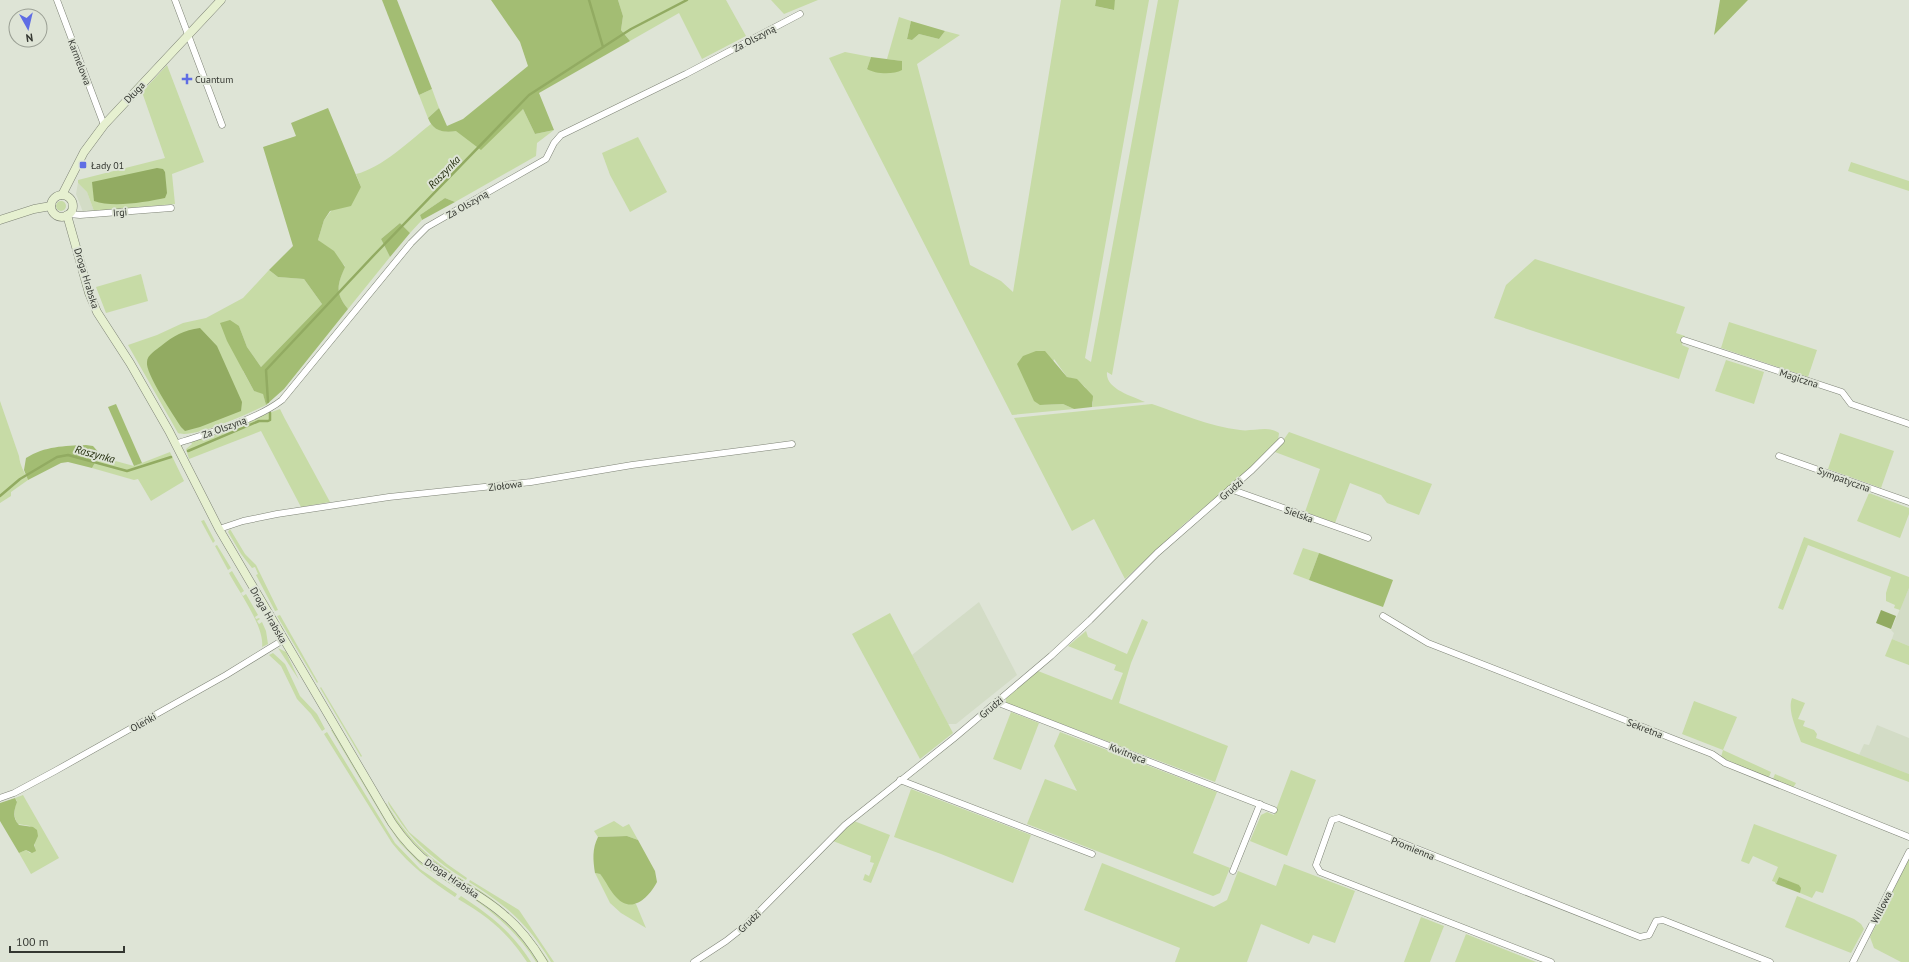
<svg xmlns="http://www.w3.org/2000/svg" width="1909" height="962" font-family="'PT Sans',sans-serif">
  <style>
    .built { fill: #d3dcc6 }
    .green { fill: #c7dba6 }
    .forest { fill: #a3bd73 }
    .water { fill: #92ab62 }
    .lines { fill: none; stroke-linecap: round; stroke-linejoin: round }
    .stream { stroke: #92ab62; stroke-width: 2.5 }
    .street-casing { stroke: #7e8376; stroke-width: 7 }
    .secondary-casing { stroke: #7e8376; stroke-width: 9 }
    .street { stroke: #fff; stroke-width: 6 }
    .secondary { stroke: #e6f0d0; stroke-width: 8 }
    .poi-dot { fill: #5f6de4; stroke: #dee4d6; stroke-width: 1.5 }
    .labels { text-anchor: middle; stroke-width: 4; stroke-linejoin: round; paint-order: stroke }
    .street-label { font-size: 10px; fill: #343731; stroke: #dee4d6 }
    .poi-label { font-size: 10px; fill: #343731; stroke: #dee4d6; text-anchor: start }
    .water-label { font-size: 11px; font-style: italic; fill: #252f0f; stroke: #dee4d6 }
  </style>
  <rect width="100%" height="100%" fill="#dee4d6"/>
  <g class="built">
    <path d="M78 183 87 192 94 211 83 212 76 194Z"/>
    <path d="M1909 588V646L1892 639 1894 633 1891 630Z"/>
    <path d="M979 602 1017 675 956 724H948L912 655Z"/>
    <path d="M1877 725 1909 738V774L1859 755 1864 744 1869 745Z"/>
  </g>
  <g class="green">
    <path d="M618 0H726L746 36 702 59 679 13 630 41 621 30 623 16Z"/>
    <path d="M771 0H818L784 14Z"/>
    <path d="M1061 0H1096L1095 6 1113 10 1115 0H1149L1085 358 1091 362 1158 0H1179L1112 375 1107 372C1105 389 1132 396 1145 402L1092 407 1093 402 1085 387 1077 380 1067 377 1054 359 1040 405 1063 404 1074 409 1012 415 829 58 845 52 871 57 867 69 901 61 887 59 899 17 911 21 907 39 912 40 919 34 939 39 945 31 960 35 917 64 970 265 1001 281 1013 292Z"/>
    <path d="M167 65 204 162 172 174 175 204 94 211 87 192 78 183V180L165 158 142 92Z"/>
    <path d="M432 89 439 108 428 118 419 95Z"/>
    <path d="M523 109 535 134 554 130 537 143 536 156 455 202 445 198 420 215 422 220 410 233 400 223 381 239 390 257 348 309C335 293 337 285 345 266L318 240 324 220 331 211 361 187 356 174C382 168 409 141 431 124 439 132 445 132 456 131Z"/>
    <path d="M638 137 667 192 630 212 610 175 602 153Z"/>
    <path d="M1851 162 1909 181V191L1848 171Z"/>
    <circle cx="61" cy="206" r="5"/>
    <path d="M1535 259 1685 307 1676 333 1685 336 1682 345 1689 348 1679 379 1494 318 1506 285Z"/>
    <path d="M269 270 278 277 304 279 322 304 261 367 247 347 239 326 243 371 254 391 263 393 266 405C250 413 193 439 178 433L128 345 157 335 183 323 206 318 243 298Z"/>
    <path d="M141 274 148 301 106 313 96 287Z"/>
    <path d="M1729 322 1817 350 1808 377 1721 348Z"/>
    <path d="M1726 360 1764 372 1754 404 1715 391Z"/>
    <path d="M0 401 19 456C20 466 24 471 28 480L11 492V496L0 503Z"/>
    <path d="M1152 404C1181 414 1209 426 1240 430 1252 432 1269 425 1279 433L1278 441 1246 473 1184 524 1125 579 1094 519 1072 531 1014 418Z"/>
    <path d="M280 409 285 419 330 502 301 507 261 431 189 459 186 449 192 444 191 441Z"/>
    <path d="M1289 432 1432 484 1419 515 1387 503 1381 495 1350 483 1335 523 1305 512 1320 469 1275 452Z"/>
    <path d="M1840 433 1894 451 1881 488 1828 469Z"/>
    <path d="M170 452 184 481 151 501 138 479 134 480 92 468 100 454 108 459 134 466Z"/>
    <path d="M1869 493 1909 508V514L1900 538 1857 521Z"/>
    <path d="M204 520 215 541 213 543 201 521Z"/>
    <path d="M230 529 245 554 256 565 278 610 275 611 256 575 258 574 255 567 252 568 241 554 228 532Z"/>
    <path d="M1804 537 1909 577V588L1900 610 1894 608 1895 605 1886 601V593L1891 577 1808 545 1783 610 1778 608Z"/>
    <path d="M217 545 231 568 228 570 215 546Z"/>
    <path d="M1303 548 1319 553 1309 580 1293 574Z"/>
    <path d="M232 571 244 591 241 593 243 596 246 594 258 615 255 617 256 619 259 618 260 619 257 621 259 624 262 622 266 631 268 644 262 647C265 628 240 593 230 575L229 573Z"/>
    <path d="M890 613 953 733 920 759 852 634Z"/>
    <path d="M280 615 318 682 317 683 277 616Z"/>
    <path d="M1142 619 1148 622 1131 663 1119 703 1228 746 1215 782 1006 703V698L1038 671 1112 700 1123 673 1114 670 1116 665 1068 646 1086 631 1088 637 1127 654Z"/>
    <path d="M1892 639 1909 646V665L1885 656Z"/>
    <path d="M278 648 286 652 299 680Z"/>
    <path d="M273 653 285 664 300 696 317 714 325 729 322 731 311 714 297 699 281 666 269 655Z"/>
    <path d="M321 687 362 756 361 757 320 688Z"/>
    <path d="M1792 698 1805 703 1798 719 1805 721 1803 726 1814 730 1817 734 1816 738 1909 774V782L1801 742C1797 730 1787 711 1792 698Z"/>
    <path d="M1694 701 1737 717 1723 750 1771 772 1769 777H1763L1721 757 1723 750 1682 734Z"/>
    <path d="M1011 712 1039 723 1021 770 993 759Z"/>
    <path d="M331 730H333L403 844 425 866 459 888V890L420 864 400 843 385 821Z"/>
    <path d="M327 732 395 843 420 869 457 894 455 897C431 881 410 866 392 843L324 734Z"/>
    <path d="M1060 732 1217 792 1193 853 1230 868 1220 893 1213 896 1027 824 1045 779 1077 791 1054 746Z"/>
    <path d="M1291 770 1316 780 1287 856 1250 841 1261 815 1267 812 1274 815Z"/>
    <path d="M1775 774 1796 783 1793 788 1773 779Z"/>
    <path d="M911 789 1031 835 1013 883 941 854 894 837Z"/>
    <path d="M23 795 59 858 31 874 19 853 26 850 30 853 35 848 34 842 37 838 30 826 18 824C13 817 14 809 17 801L15 798Z"/>
    <path d="M388 801 409 832 447 864 467 878 466 880C437 862 413 843 395 814 392 810 388 805 388 801Z"/>
    <path d="M386 803C409 840 428 858 465 881L462 882C426 857 408 842 385 805Z"/>
    <path d="M614 821 623 827 629 824 638 840 627 836 598 837 594 831Z"/>
    <path d="M854 821 890 835 871 883 863 880 865 874 869 876 874 863 870 862 871 856 833 841Z"/>
    <path d="M1754 824 1837 855 1823 893 1816 891 1812 898 1800 893V886L1779 877 1776 884 1775 883V882L1772 881 1778 867 1753 856 1749 864 1741 861Z"/>
    <path d="M1909 859V962H1901L1874 948 1870 937Z"/>
    <path d="M1102 863 1214 907 1227 900 1238 871 1276 886 1284 864 1355 891 1335 943 1313 935 1309 944 1261 924 1247 962H1175L1180 948 1084 910Z"/>
    <path d="M595 873 600 874 625 903 636 904 646 928 621 913 610 903Z"/>
    <path d="M470 880 519 910 554 962H551C527 923 507 906 469 882Z"/>
    <path d="M468 883C504 905 526 926 549 962H547C521 925 508 909 469 886Z"/>
    <path d="M463 892H465C496 910 519 932 539 962H536C517 932 493 911 463 892Z"/>
    <path d="M461 896C489 914 513 933 531 962H527C506 931 490 918 458 899Z"/>
    <path d="M1797 896 1854 919 1861 924 1864 929 1851 953 1785 927Z"/>
    <path d="M1421 917 1444 926 1430 962H1404Z"/>
    <path d="M1466 934 1536 962H1455Z"/>
  </g>
  <g class="forest">
    <path d="M382 0H397L432 89 419 95Z"/>
    <path d="M491 0H618L623 16 621 30 630 41 539 93 554 130 535 134 523 109 481 150 456 131C443 133 433 131 428 118L439 108 447 126 463 119 528 66 520 42Z"/>
    <path d="M1096 0H1115L1114 10 1095 6Z"/>
    <path d="M1720 0H1748L1714 35Z"/>
    <path d="M911 21 945 31 939 39 919 34 912 40 907 39Z"/>
    <path d="M871 57 902 61V70C893 75 875 74 867 69Z"/>
    <path d="M328 108 361 187 351 206 330 211 324 220 318 240 334 251 345 267C337 285 335 293 348 309L284 389 266 405 263 394 254 391 227 341 220 323 230 320 239 326 247 347 261 367 322 304 304 279 278 277 269 270 293 246 263 147 296 136 291 123Z"/>
    <path d="M445 198 455 202 422 220 420 215Z"/>
    <path d="M400 223 410 233 390 257 381 239Z"/>
    <path d="M1036 351H1045L1067 377 1077 379 1093 396 1092 407 1074 409 1063 404 1040 405 1034 401 1017 364 1023 356Z"/>
    <path d="M116 404 142 463 134 466 108 407Z"/>
    <path d="M86 445 93 446 100 454 92 468 68 462 61 463 28 480 24 470 26 458C45 446 64 446 86 445Z"/>
    <path d="M1319 553 1393 580 1383 607 1309 580Z"/>
    <path d="M15 798 17 802C14 810 12 818 19 825L33 827 37 830 38 836 34 845 36 851 32 853 26 850 19 853 0 821V803Z"/>
    <path d="M627 836 638 840 655 871 657 882C649 897 632 915 616 897 610 891 606 881 600 874L595 873C593 860 592 849 598 837Z"/>
    <path d="M1779 877 1799 885 1801 888 1800 893 1776 884Z"/>
  </g>
  <g class="water">
    <path d="M157 168 163 169 165 172 167 193 165 198C146 202 113 208 94 201L92 182Z"/>
    <path d="M200 328 217 346 242 402 241 411 200 427 185 431 181 427C174 416 145 373 147 362 147 355 156 350 161 346 173 336 184 330 200 328Z"/>
    <path d="M1881 610 1896 616 1891 629 1876 623Z"/>
  </g>
  <g class="lines">
    <g class="stream">
      <path d="M589 0 603 47"/>
      <path d="M268 402 266 370 375 254 529 95 631 29 687 0"/>
      <path d="M188 451 259 421H268L270 420V413"/>
      <path d="M0 496 20 479 57 457 68 455 127 471 171 457"/>
    </g>
    <defs>
      <g id="street">
        <path d="M57 0 104 125"/>
        <path d="M175 0 222 125"/>
        <path d="M69 214 80 215 171 208"/>
        <path d="M1684 340 1842 392 1851 404 1909 424"/>
        <path d="M175 444C208 433 255 421 282 400L411 243 427 227 546 159 554 143 561 135 686 74 800 14"/>
        <path d="M1779 456 1909 502"/>
        <path d="M1230 489 1368 538"/>
        <path d="M219 529 243 521 277 514 389 497 531 482 632 465 792 444"/>
        <path d="M1383 616 1428 643 1712 754 1725 763 1909 837"/>
        <path d="M996 702 1274 810"/>
        <path d="M900 780 1092 854"/>
        <path d="M0 798 14 793 55 771 226 675 283 640"/>
        <path d="M1233 871 1260 804"/>
        <path d="M694 962 726 941 745 926 845 825 953 739 1051 656 1090 620 1157 553 1252 470 1281 441"/>
        <path d="M1551 962 1320 872 1316 865 1332 820 1339 818 1640 937 1649 935 1656 921 1663 920 1770 962"/>
        <path d="M1853 962 1909 852"/>
      </g>
      <g id="secondary">
        <path d="M62 195 84 152 104 125 221 0"/>
        <circle cx="62" cy="206" r="11"/>
        <path d="M67 215 89 293 97 312 130 363 169 431 219 529 392 823C403 839 415 853 431 865 454 883 482 895 504 915 520 928 532 944 543 962"/>
        <path d="M0 220 34 209 51 206"/>
      </g>
    </defs>
    <use href="#street" class="street-casing"/>
    <use href="#secondary" class="secondary-casing"/>
    <use href="#street" class="street"/>
    <use href="#secondary" class="secondary"/>
  </g>
  <g class="poi-dot">
    <path d="M185 73h4v4h4v4h-4v4h-4v-4h-4v-4h4z"/>
    <rect x="79" y="161" width="8" height="8" rx="2"/>
  </g>
  <g class="labels">
    <g class="street-label">
      <text transform="translate(754 38) rotate(-28)" y="4">Za Olszyną</text>
      <text transform="translate(80 62) rotate(69)" y="4">Karmelowa</text>
      <text transform="translate(134 92) rotate(-46)" y="4">Długa</text>
      <text transform="translate(467 204) rotate(-30)" y="4">Za Olszyną</text>
      <text transform="translate(120 212) rotate(-5)" y="4">Irgi</text>
      <text transform="translate(87 278) rotate(73)" y="4">Droga Hrabska</text>
      <text transform="translate(1799 378) rotate(18)" y="4">Magiczna</text>
      <text transform="translate(224 427) rotate(-20)" y="4">Za Olszyną</text>
      <text transform="translate(1844 479) rotate(20)" y="4">Sympatyczna</text>
      <text transform="translate(505 485) rotate(-7)" y="4">Ziołowa</text>
      <text transform="translate(1231 489) rotate(-41)" y="4">Grudzi</text>
      <text transform="translate(1299 514) rotate(20)" y="4">Sielska</text>
      <text transform="translate(269 615) rotate(60)" y="4">Droga Hrabska</text>
      <text transform="translate(991 707) rotate(-40)" y="4">Grudzi</text>
      <text transform="translate(143 722) rotate(-29)" y="4">Oleńki</text>
      <text transform="translate(1645 728) rotate(21)" y="4">Sekretna</text>
      <text transform="translate(1128 753) rotate(21)" y="4">Kwitnąca</text>
      <text transform="translate(1413 848) rotate(22)" y="4">Promienna</text>
      <text transform="translate(452 878) rotate(34)" y="4">Droga Hrabska</text>
      <text transform="translate(1881 907) rotate(-63)" y="4">Willowa</text>
      <text transform="translate(749 921) rotate(-44)" y="4">Grudzi</text>
    </g>
    <g class="poi-label">
      <text x="195" y="83">Cuantum</text>
      <text x="91" y="169">Łady 01</text>
    </g>
    <g class="water-label">
      <text transform="translate(444 172) rotate(-46)" y="4">Raszynka</text>
      <text transform="translate(95 454) rotate(15)" y="4">Raszynka</text>
    </g>
  </g>
  <g transform="translate(28 28) rotate(172)"><circle r="19" fill="#dee4d6" stroke="#9a9f94"/>
  <path d="M0-3L7 15L0 10L-7 15Z" fill="#5f6de4"/>
  <text y="-6" font-size="11" font-weight="bold" text-anchor="middle" fill="#343731">N</text>
  </g>
  <path d="M10 946v6h114v-6" fill="none" stroke="#343731" stroke-width="2"/>
  <text x="16" y="946" font-size="12" fill="#343731" stroke="#dee4d6" stroke-width="3" paint-order="stroke">100 m</text>
</svg>
